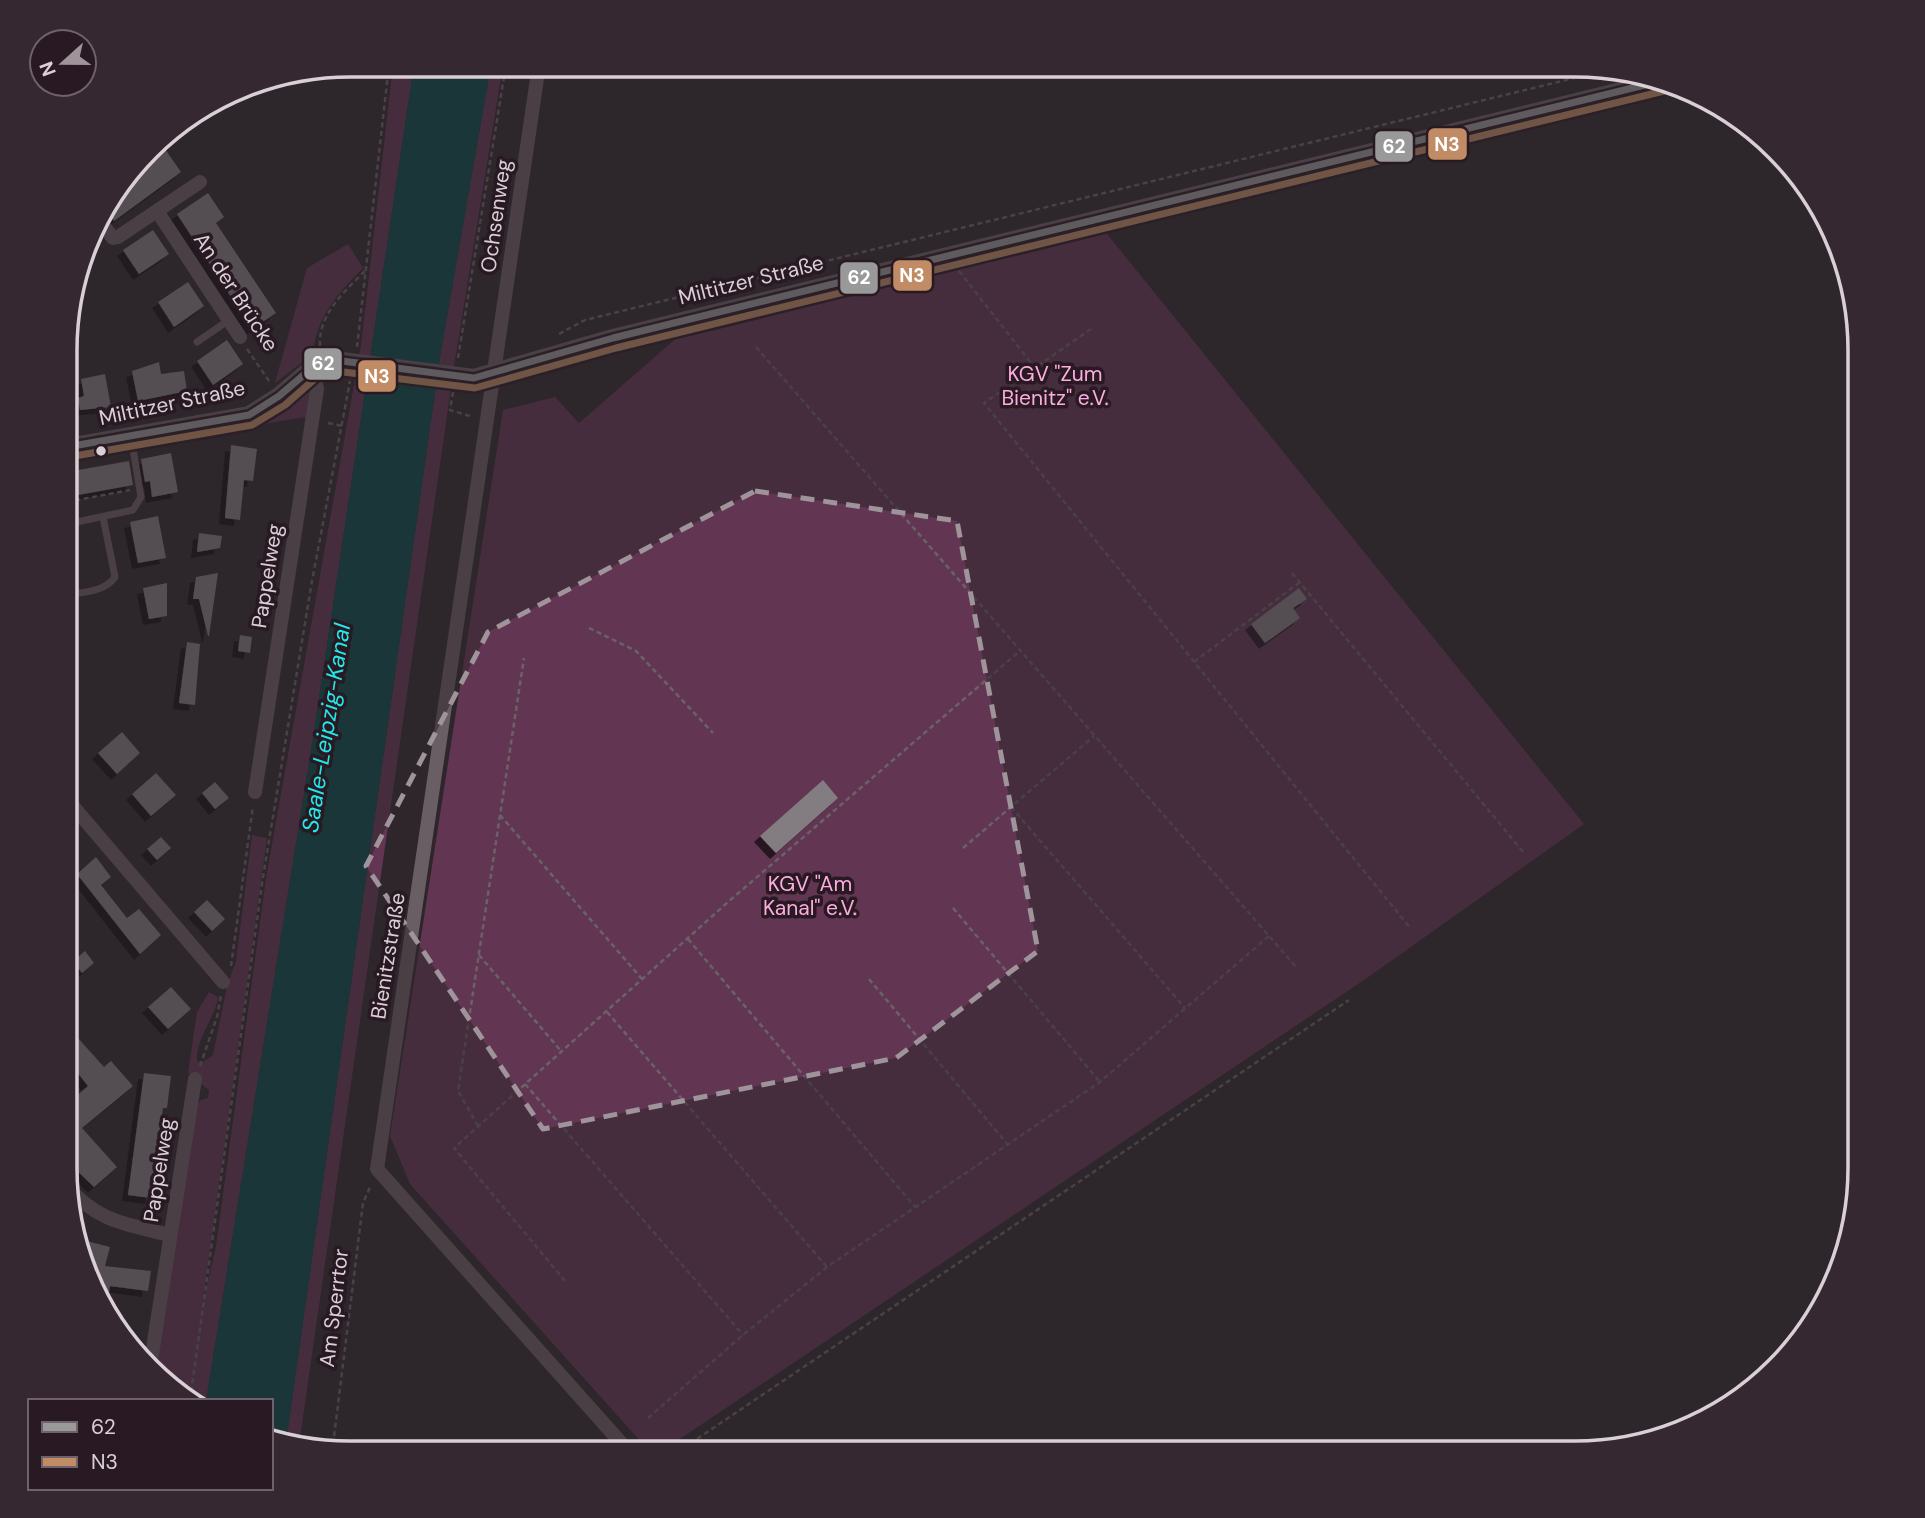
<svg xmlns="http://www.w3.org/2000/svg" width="1925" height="1518" font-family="'DM Sans',sans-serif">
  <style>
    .green { fill: #623653 }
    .water { fill: #044a4b }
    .building { fill: #837b80; filter: url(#shadow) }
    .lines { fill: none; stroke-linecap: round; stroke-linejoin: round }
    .path { stroke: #6a6267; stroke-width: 2.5; stroke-dasharray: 5 3.5; stroke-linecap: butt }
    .service { stroke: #6a5e65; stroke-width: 7 }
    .minor { stroke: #6a5e65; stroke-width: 14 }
    .tertiary { stroke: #6a5e65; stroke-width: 18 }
    .bus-1-casing { stroke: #281922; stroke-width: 12 }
    .bus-2-casing { stroke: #281922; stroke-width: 12 }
    .bus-1 { stroke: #999; stroke-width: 7 }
    .bus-2 { stroke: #c18c65; stroke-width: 7 }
    .marked { fill: none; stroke: #9e949a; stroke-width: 5; stroke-dasharray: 14 9; stroke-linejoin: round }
    .bus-dot { fill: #dacfd6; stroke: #281922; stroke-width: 2.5 }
    .labels { text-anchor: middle; stroke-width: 7; stroke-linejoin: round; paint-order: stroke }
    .street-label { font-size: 21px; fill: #dacfd6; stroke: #281922 }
    .park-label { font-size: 21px; fill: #fcacde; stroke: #281922 }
    .water-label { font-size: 23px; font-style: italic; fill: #21e9e8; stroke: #281922 }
    .rim { fill: none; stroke: #dacfd6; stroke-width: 3.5 }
    .line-badge { stroke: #281922; stroke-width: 2.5 }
    .badge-label { font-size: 19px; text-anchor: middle; font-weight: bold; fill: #fff }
  </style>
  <defs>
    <filter id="shadow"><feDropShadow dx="-6" dy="6" stdDeviation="0" flood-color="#0009"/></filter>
  </defs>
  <rect width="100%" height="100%" fill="#2e262b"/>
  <g class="green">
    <path d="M393 65H414L313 738 206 1401C186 1401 167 1389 155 1374L196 1106 201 1100 208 1098 209 1090 200 1083V1075L188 1073 197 1012 209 992 218 997C215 1019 195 1039 197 1061L203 1062 213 1055 227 986 236 961 252 835 267 838 202 1307 216 1246 266 878 361 346Z"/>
    <path d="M491 65H503L455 360 299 1445 286 1442 440 357Z"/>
    <path d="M1103 229 1584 824 1367 978 659 1453H651L410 1184 390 1136 503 410 555 397 579 423 680 335Z"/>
    <path d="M348 244 363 268C337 295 317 315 313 354L275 383 307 268Z"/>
    <path d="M310 387 306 417 263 424Z"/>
  </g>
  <path class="water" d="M414 65H491L440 357 286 1442 271 1439V1401H206L313 738Z"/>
  <g class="building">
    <path d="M165 149 181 172 114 221 104 206 134 170Z"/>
    <path d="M208 193 224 217 216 223 276 313 252 329 177 214Z"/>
    <path d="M153 230 169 254 139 274 123 250Z"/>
    <path d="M188 282 204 306 174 327 158 302Z"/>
    <path d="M227 340 243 364 213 385 197 361Z"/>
    <path d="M159 362 161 374 184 371 187 391 138 401 132 371Z"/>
    <path d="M105 374 111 407 80 410 78 398 84 396 81 379Z"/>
    <path d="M231 445 257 449 253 481 244 480 240 520 225 518Z"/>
    <path d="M171 453 178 492 152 497 150 481 145 482 141 459Z"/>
    <path d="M129 461 133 485 67 497V472Z"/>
    <path d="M158 516 166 558 138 563 130 522Z"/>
    <path d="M199 533 222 536 220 548 197 552Z"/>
    <path d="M218 573 209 636H208L199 599H193L196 577Z"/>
    <path d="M167 583V616L149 619 143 588Z"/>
    <path d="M1299 588 1307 599 1293 608 1300 618 1265 643 1251 624Z"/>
    <path d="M240 635 252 637 250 653 238 651Z"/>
    <path d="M187 642 200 644 195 705 179 703Z"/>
    <path d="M122 732 140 753 117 774 98 753Z"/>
    <path d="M156 773 176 795 151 816 132 794Z"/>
    <path d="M823 780 838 798 776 853 760 836Z"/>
    <path d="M215 782 229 798 215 809 202 793Z"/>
    <path d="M161 837 171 848 157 860 147 849Z"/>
    <path d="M96 857 111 877 101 885 127 918 139 909 161 935 140 954 77 874Z"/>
    <path d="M207 900 225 919 212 931 194 912Z"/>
    <path d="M85 951 94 963 82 973 73 961Z"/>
    <path d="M171 987 191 1009 168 1029 148 1007Z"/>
    <path d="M78 1038 104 1067 111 1061 133 1086 82 1128 117 1167 94 1187 65 1159 66 1105 88 1086 66 1058V1049Z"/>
    <path d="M144 1073 171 1076 167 1108H163L151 1198 128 1195Z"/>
    <path d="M79 1239 110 1247 105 1266 151 1271 148 1291 110 1286 106 1310 94 1294Z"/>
  </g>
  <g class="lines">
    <g class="path">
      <path d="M959 271 1035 368"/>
      <path d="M1091 329 984 403 1411 929"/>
      <path d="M559 334 585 320 1611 69"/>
      <path d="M320 346C318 314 345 291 365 271"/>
      <path d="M357 347 389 65"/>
      <path d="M756 347 1297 968"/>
      <path d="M247 349 269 381"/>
      <path d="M458 358 506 65"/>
      <path d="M453 392 450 410 473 417"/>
      <path d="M328 423 342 426"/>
      <path d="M67 502 130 490"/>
      <path d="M1292 573 1524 853"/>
      <path d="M589 628 636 651 713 733"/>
      <path d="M1194 662 1300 582"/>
      <path d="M1011 807 1185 1008"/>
      <path d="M500 815 642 979"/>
      <path d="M963 848 1094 736"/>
      <path d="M953 908 1100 1082"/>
      <path d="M688 939 915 1207"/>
      <path d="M479 955 561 1051"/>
      <path d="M231 966 253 806"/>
      <path d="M869 979 1008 1145"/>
      <path d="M607 1012 827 1267"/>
      <path d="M200 1066 217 1017 221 995"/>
      <path d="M525 1084 743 1335"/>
      <path d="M478 1126 458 1091 524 658"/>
      <path d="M565 1281 454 1148 728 902 1021 650"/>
      <path d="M190 1400 263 877 312 581 350 381"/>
      <path d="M648 1418 743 1335 827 1267 1100 1082 1269 936"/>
      <path d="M332 1453 363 1203 371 1185"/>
      <path d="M676 1453 1349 1000"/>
    </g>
    <g class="service">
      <path d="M197 342 229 320"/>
      <path d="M67 524 133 510 141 497 131 437"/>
      <path d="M67 595C83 592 105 592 115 577L103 517"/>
    </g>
    <g class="minor">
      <path d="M539 65 377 1169 630 1453"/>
      <path d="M157 211 240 337"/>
      <path d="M99 220 113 238 118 237 200 182"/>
      <path d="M255 792 317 389 313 367"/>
      <path d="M66 798 223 982"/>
      <path d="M66 1088 68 1086"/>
      <path d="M65 1184C97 1222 125 1224 170 1235"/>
      <path d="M150 1367 195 1079"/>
    </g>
    <path class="tertiary" d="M67 447 249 415 279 396 313 367 334 360 474 378 613 338 1662 81"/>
    <defs>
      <path id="bus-1" d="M67 447 249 415 279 396 313 367 334 360 474 378 613 338 1661 81"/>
      <path id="bus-2" d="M69 457 252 425 285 405 318 376 335 371 475 388 616 348 1664 91"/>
    </defs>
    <use href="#bus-1" class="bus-1-casing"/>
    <use href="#bus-2" class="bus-2-casing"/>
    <use href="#bus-1" class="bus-1"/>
    <use href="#bus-2" class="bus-2"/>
  </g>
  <path d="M0 0H1925V1518H0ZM755 491 957 521 1038 951 896 1058 543 1129 366 866 488 632Z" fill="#2e262b" fill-opacity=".55" fill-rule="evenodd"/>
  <path class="marked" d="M755 491 957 521 1038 951 896 1058 543 1129 366 866 488 632Z"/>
  <circle class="bus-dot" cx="101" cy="451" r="6"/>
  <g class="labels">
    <g class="street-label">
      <text transform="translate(496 216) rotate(-82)" y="7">Ochsenweg</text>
      <text transform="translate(751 280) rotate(-14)" y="7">Miltitzer Straße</text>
      <text transform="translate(236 292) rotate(57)" y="7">An der Brücke</text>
      <text transform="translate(172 403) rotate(-12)" y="7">Miltitzer Straße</text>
      <text transform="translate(267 576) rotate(-81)" y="7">Pappelweg</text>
      <text transform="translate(388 956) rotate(-81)" y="7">Bienitzstraße</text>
      <text transform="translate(159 1170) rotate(-81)" y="7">Pappelweg</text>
      <text transform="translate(334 1308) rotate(-83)" y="7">Am Sperrtor</text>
    </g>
    <g class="park-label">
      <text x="1055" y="381">KGV "Zum<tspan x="1055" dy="24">Bienitz" e.V.</tspan></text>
      <text x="810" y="891">KGV "Am<tspan x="810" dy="24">Kanal" e.V.</tspan></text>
    </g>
    <g class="water-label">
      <text transform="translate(326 728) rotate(-81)" y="8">Saale-Leipzig-Kanal</text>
    </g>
  </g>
  <path d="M0 0H1925V1518H0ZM350 77H1575A273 273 0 0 1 1848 350V1168A273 273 0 0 1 1575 1441H350A273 273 0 0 1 77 1168V350A273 273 0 0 1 350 77Z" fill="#362830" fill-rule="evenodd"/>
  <path class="rim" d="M350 77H1575A273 273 0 0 1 1848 350V1168A273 273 0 0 1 1575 1441H350A273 273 0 0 1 77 1168V350A273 273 0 0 1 350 77Z"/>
  <g class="line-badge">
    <rect x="1427" y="127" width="41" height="34" rx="7" fill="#c18c65"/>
    <rect x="1374" y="130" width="40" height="33" rx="7" fill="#999"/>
    <rect x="892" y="259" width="41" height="33" rx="7" fill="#c18c65"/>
    <rect x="839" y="261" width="40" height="34" rx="7" fill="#999"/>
    <rect x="303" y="347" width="40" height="34" rx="7" fill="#999"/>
    <rect x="357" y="359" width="40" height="34" rx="7" fill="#c18c65"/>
  </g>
  <g class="badge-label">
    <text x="1447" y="151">N3</text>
    <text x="1394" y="153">62</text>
    <text x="912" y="282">N3</text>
    <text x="859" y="284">62</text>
    <text x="323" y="370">62</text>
    <text x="377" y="383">N3</text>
  </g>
  <rect x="28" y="1399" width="245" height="91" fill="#281922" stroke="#6f626a" stroke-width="2"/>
  <rect x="42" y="1422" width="35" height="10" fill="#999999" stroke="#6f626a" stroke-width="2"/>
  <text x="91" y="1434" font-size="21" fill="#dacfd6">62</text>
  <rect x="42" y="1457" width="35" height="10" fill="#c18c65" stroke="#6f626a" stroke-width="2"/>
  <text x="91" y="1469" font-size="21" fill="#dacfd6">N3</text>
  <g transform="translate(63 63) rotate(249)"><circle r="33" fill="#281922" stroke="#6f626a" stroke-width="2"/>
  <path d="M0-5L12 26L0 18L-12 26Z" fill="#9e949a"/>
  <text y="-10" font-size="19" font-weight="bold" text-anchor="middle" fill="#dacfd6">N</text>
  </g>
</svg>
